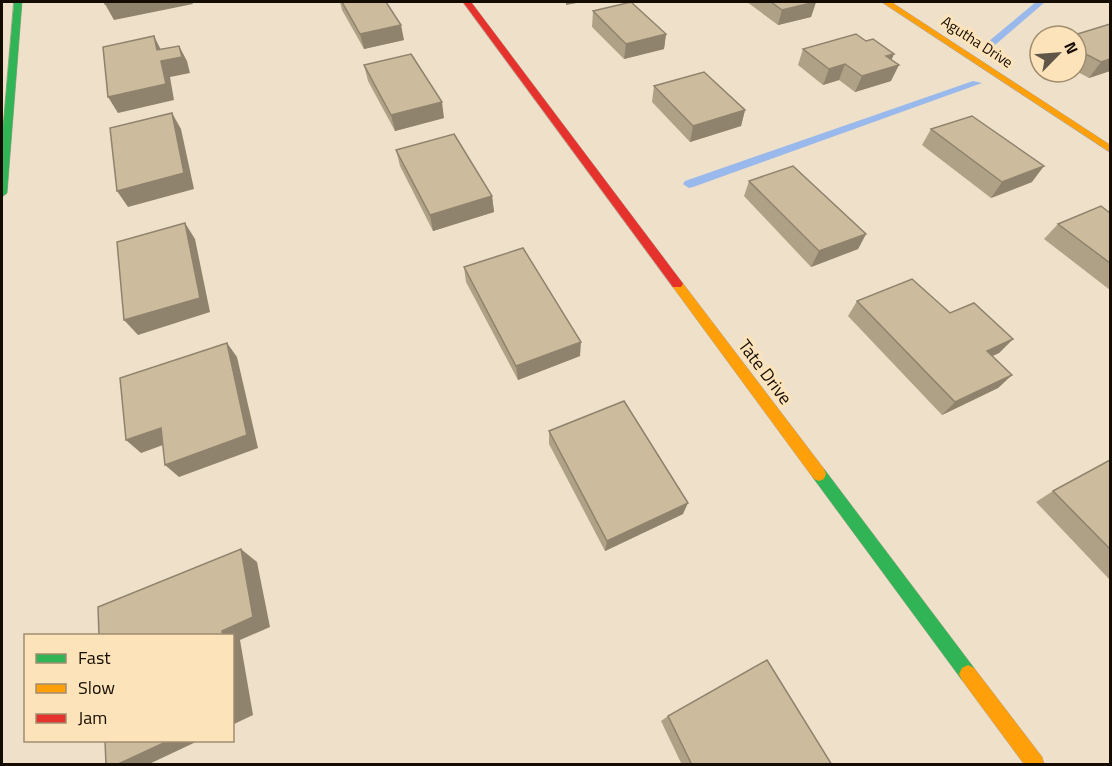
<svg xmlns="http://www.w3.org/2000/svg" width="1112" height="766" font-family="'Titillium Web',sans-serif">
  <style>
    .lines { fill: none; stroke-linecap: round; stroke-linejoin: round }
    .stream { fill: #99b9ed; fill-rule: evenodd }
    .fast-casing { stroke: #a99e8c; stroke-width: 1 }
    .slow-casing { stroke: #a99e8c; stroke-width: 1 }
    .jam-casing { stroke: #a99e8c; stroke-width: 1 }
    .fast { fill: #30b455; fill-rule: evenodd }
    .slow { fill: #ff9f0a; fill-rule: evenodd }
    .jam { fill: #e5322d; fill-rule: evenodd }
    .wall { fill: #afa186 }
    .shaded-wall { fill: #8f836d }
    .building { fill: #ccbb9c; stroke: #8f836d; stroke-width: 1.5 }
    .labels { text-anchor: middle; stroke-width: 6; stroke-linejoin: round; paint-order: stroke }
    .far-street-label { font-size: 15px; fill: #140c01; stroke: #fde3ba }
    .street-label { font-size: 18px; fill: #140c01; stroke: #fde3ba }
  </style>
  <rect width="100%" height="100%" fill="#eee0c9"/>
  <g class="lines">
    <g class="stream">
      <path d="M1036 2H1045L995 45H989V41Z"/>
      <path d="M973 81 982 83 693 187 689 188 683 184 685 181Z"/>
    </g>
    <defs>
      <g id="fast">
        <path d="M14 2H22L7 193 2 197V140Z"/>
        <path d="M819 467 824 469 974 668 977 674 974 680 968 683 962 680 814 479 812 474 814 469Z"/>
      </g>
      <g id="slow">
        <path d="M882 2H891L1110 145V152Z"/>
        <path d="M677 280 681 281 824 469 826 474 824 479 819 481 814 479 673 287 671 284 673 281Z"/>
        <path d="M968 665 974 668 1042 757 1044 764H1024L962 680 959 674 962 668Z"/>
      </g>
      <path id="jam" d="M463 2H471L681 281 683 284 681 287H673Z"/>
    </defs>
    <use href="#fast" class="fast-casing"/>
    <use href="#slow" class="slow-casing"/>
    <use href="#jam" class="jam-casing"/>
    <use href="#fast" class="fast"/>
    <use href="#slow" class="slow"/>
    <use href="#jam" class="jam"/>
  </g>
  <g class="wall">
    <path d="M340 2H386L404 40 364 49 342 10Z"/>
    <path d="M747 2H816L811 17 778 25Z"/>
    <path d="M593 11 666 34 664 49 624 59 592 27Z"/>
    <path d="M1076 36 1110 71 1089 78 1076 71Z"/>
    <path d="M866 41 894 54 891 60V81L855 92 839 80 823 85 798 65 803 49Z"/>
    <path d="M364 65 444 118 395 131 368 81Z"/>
    <path d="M654 86 745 110 741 126 690 142 652 102Z"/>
    <path d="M931 129 1032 182 991 198 922 145Z"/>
    <path d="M396 150 492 196 494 212 433 231 400 166Z"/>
    <path d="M749 181 866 234 858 249 811 267 744 196Z"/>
    <path d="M1110 213V290L1044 239 1058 224Z"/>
    <path d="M464 267 580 356 518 380 466 282Z"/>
    <path d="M857 301 950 313 1013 339 999 353 992 356 1012 375 998 388 942 415 848 316Z"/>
    <path d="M549 431 683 514 605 551 549 444Z"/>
    <path d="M1110 460V580L1036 502 1053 491Z"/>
    <path d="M668 716 832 765H682L661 721Z"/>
  </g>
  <g class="shaded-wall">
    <path d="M121 2H192L193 4 114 20 105 4Z"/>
    <path d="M566 2H582L566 5Z"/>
    <path d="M816 2 811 17 778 25 782 10Z"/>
    <path d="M401 25 404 40 364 49 360 34Z"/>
    <path d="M666 34 664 49 624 59 626 44Z"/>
    <path d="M154 36 162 52 179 46 187 61 190 73 170 77 174 100 118 113 108 97 157 50Z"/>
    <path d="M894 54 888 68 899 65 891 81 855 92 862 76 886 56Z"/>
    <path d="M1110 59V71L1089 78 1101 62Z"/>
    <path d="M845 64 839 80 823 85 829 69Z"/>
    <path d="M442 102 444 118 395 131 391 115Z"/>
    <path d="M745 110 741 126 690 142 693 126Z"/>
    <path d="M172 113 181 129 194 189 128 207 117 191Z"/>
    <path d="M1044 166 1032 182 991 198 1002 182Z"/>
    <path d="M492 196 494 212 433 231 430 215Z"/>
    <path d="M185 223 195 239 210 312 138 335 124 320Z"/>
    <path d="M866 234 858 249 811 267 819 251Z"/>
    <path d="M1013 339 999 353 973 365 987 351Z"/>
    <path d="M581 342 580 356 518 380 516 366Z"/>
    <path d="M227 343 237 357 258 448 179 477 165 465Z"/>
    <path d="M1012 375 998 388 942 415 955 402Z"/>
    <path d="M161 428 174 441 141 453 126 440Z"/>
    <path d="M688 503 683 514 605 551 607 541Z"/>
    <path d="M241 549 257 562 270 627 240 640 253 715 232 725V636H223L222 631Z"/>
    <path d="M168 741H198L147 765H116Z"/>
  </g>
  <g class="building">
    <path d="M105 2H121L105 4Z"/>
    <path d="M342 2H386L401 25 360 34Z"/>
    <path d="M631 2 666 34 626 44 593 11Z"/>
    <path d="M771 2H815L782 10Z"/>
    <path d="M1110 24V59L1101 62 1076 49V36H1071Z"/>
    <path d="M856 34 866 41 873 39 894 54 886 56 899 65 862 76 845 64 829 69 803 49Z"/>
    <path d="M154 36 157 50 179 46 182 57 161 61 166 84 108 97 103 47Z"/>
    <path d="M411 54 442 102 391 115 364 65Z"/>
    <path d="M704 72 745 110 693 126 654 86Z"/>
    <path d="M172 113 184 173 117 191 110 128Z"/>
    <path d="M972 116 1044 166 1002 182 931 129Z"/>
    <path d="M454 134 492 196 430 215 396 150Z"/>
    <path d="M793 166 866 234 819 251 749 181Z"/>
    <path d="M1101 206 1110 213V263L1058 224Z"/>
    <path d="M185 223 200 298 124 320 117 242Z"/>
    <path d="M523 248 581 342 516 366 464 267Z"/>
    <path d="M912 279 950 313 974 303 1013 339 987 351 1012 375 955 402 857 301Z"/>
    <path d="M227 343 247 435 165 465 161 428 126 440 120 378Z"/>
    <path d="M624 401 688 503 607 541 549 431Z"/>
    <path d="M1110 460V549L1053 491Z"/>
    <path d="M241 549 253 617 222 631 223 636H99L98 607Z"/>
    <path d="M767 660 832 765H692L668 716Z"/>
    <path d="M232 696 235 710 232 711Z"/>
    <path d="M105 741H168L116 765H106Z"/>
  </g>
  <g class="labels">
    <g class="far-street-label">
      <text transform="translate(977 42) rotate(33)" y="5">Agutha Drive</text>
    </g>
    <g class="street-label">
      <text transform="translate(765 372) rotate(53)" y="6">Tate Drive</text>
    </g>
  </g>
  <rect width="1112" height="766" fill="none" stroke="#140c01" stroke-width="6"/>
  <rect x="24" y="634" width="210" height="108" fill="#fde3ba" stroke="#a08d70" stroke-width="1.5"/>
  <rect x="36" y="654" width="30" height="9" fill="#30b455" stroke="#a08d70" stroke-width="1.5"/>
  <text x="78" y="664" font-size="18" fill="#140c01">Fast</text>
  <rect x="36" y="684" width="30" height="9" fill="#ff9f0a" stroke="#a08d70" stroke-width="1.5"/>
  <text x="78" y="694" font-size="18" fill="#140c01">Slow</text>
  <rect x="36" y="714" width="30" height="9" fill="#e5322d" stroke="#a08d70" stroke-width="1.5"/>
  <text x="78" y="724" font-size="18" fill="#140c01">Jam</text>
  <g transform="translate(1058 54) rotate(65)"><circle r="28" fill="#fde3ba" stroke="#a08d70" stroke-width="1.5"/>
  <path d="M0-4.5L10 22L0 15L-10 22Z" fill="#605647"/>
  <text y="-9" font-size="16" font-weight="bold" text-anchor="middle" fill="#140c01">N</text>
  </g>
</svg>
